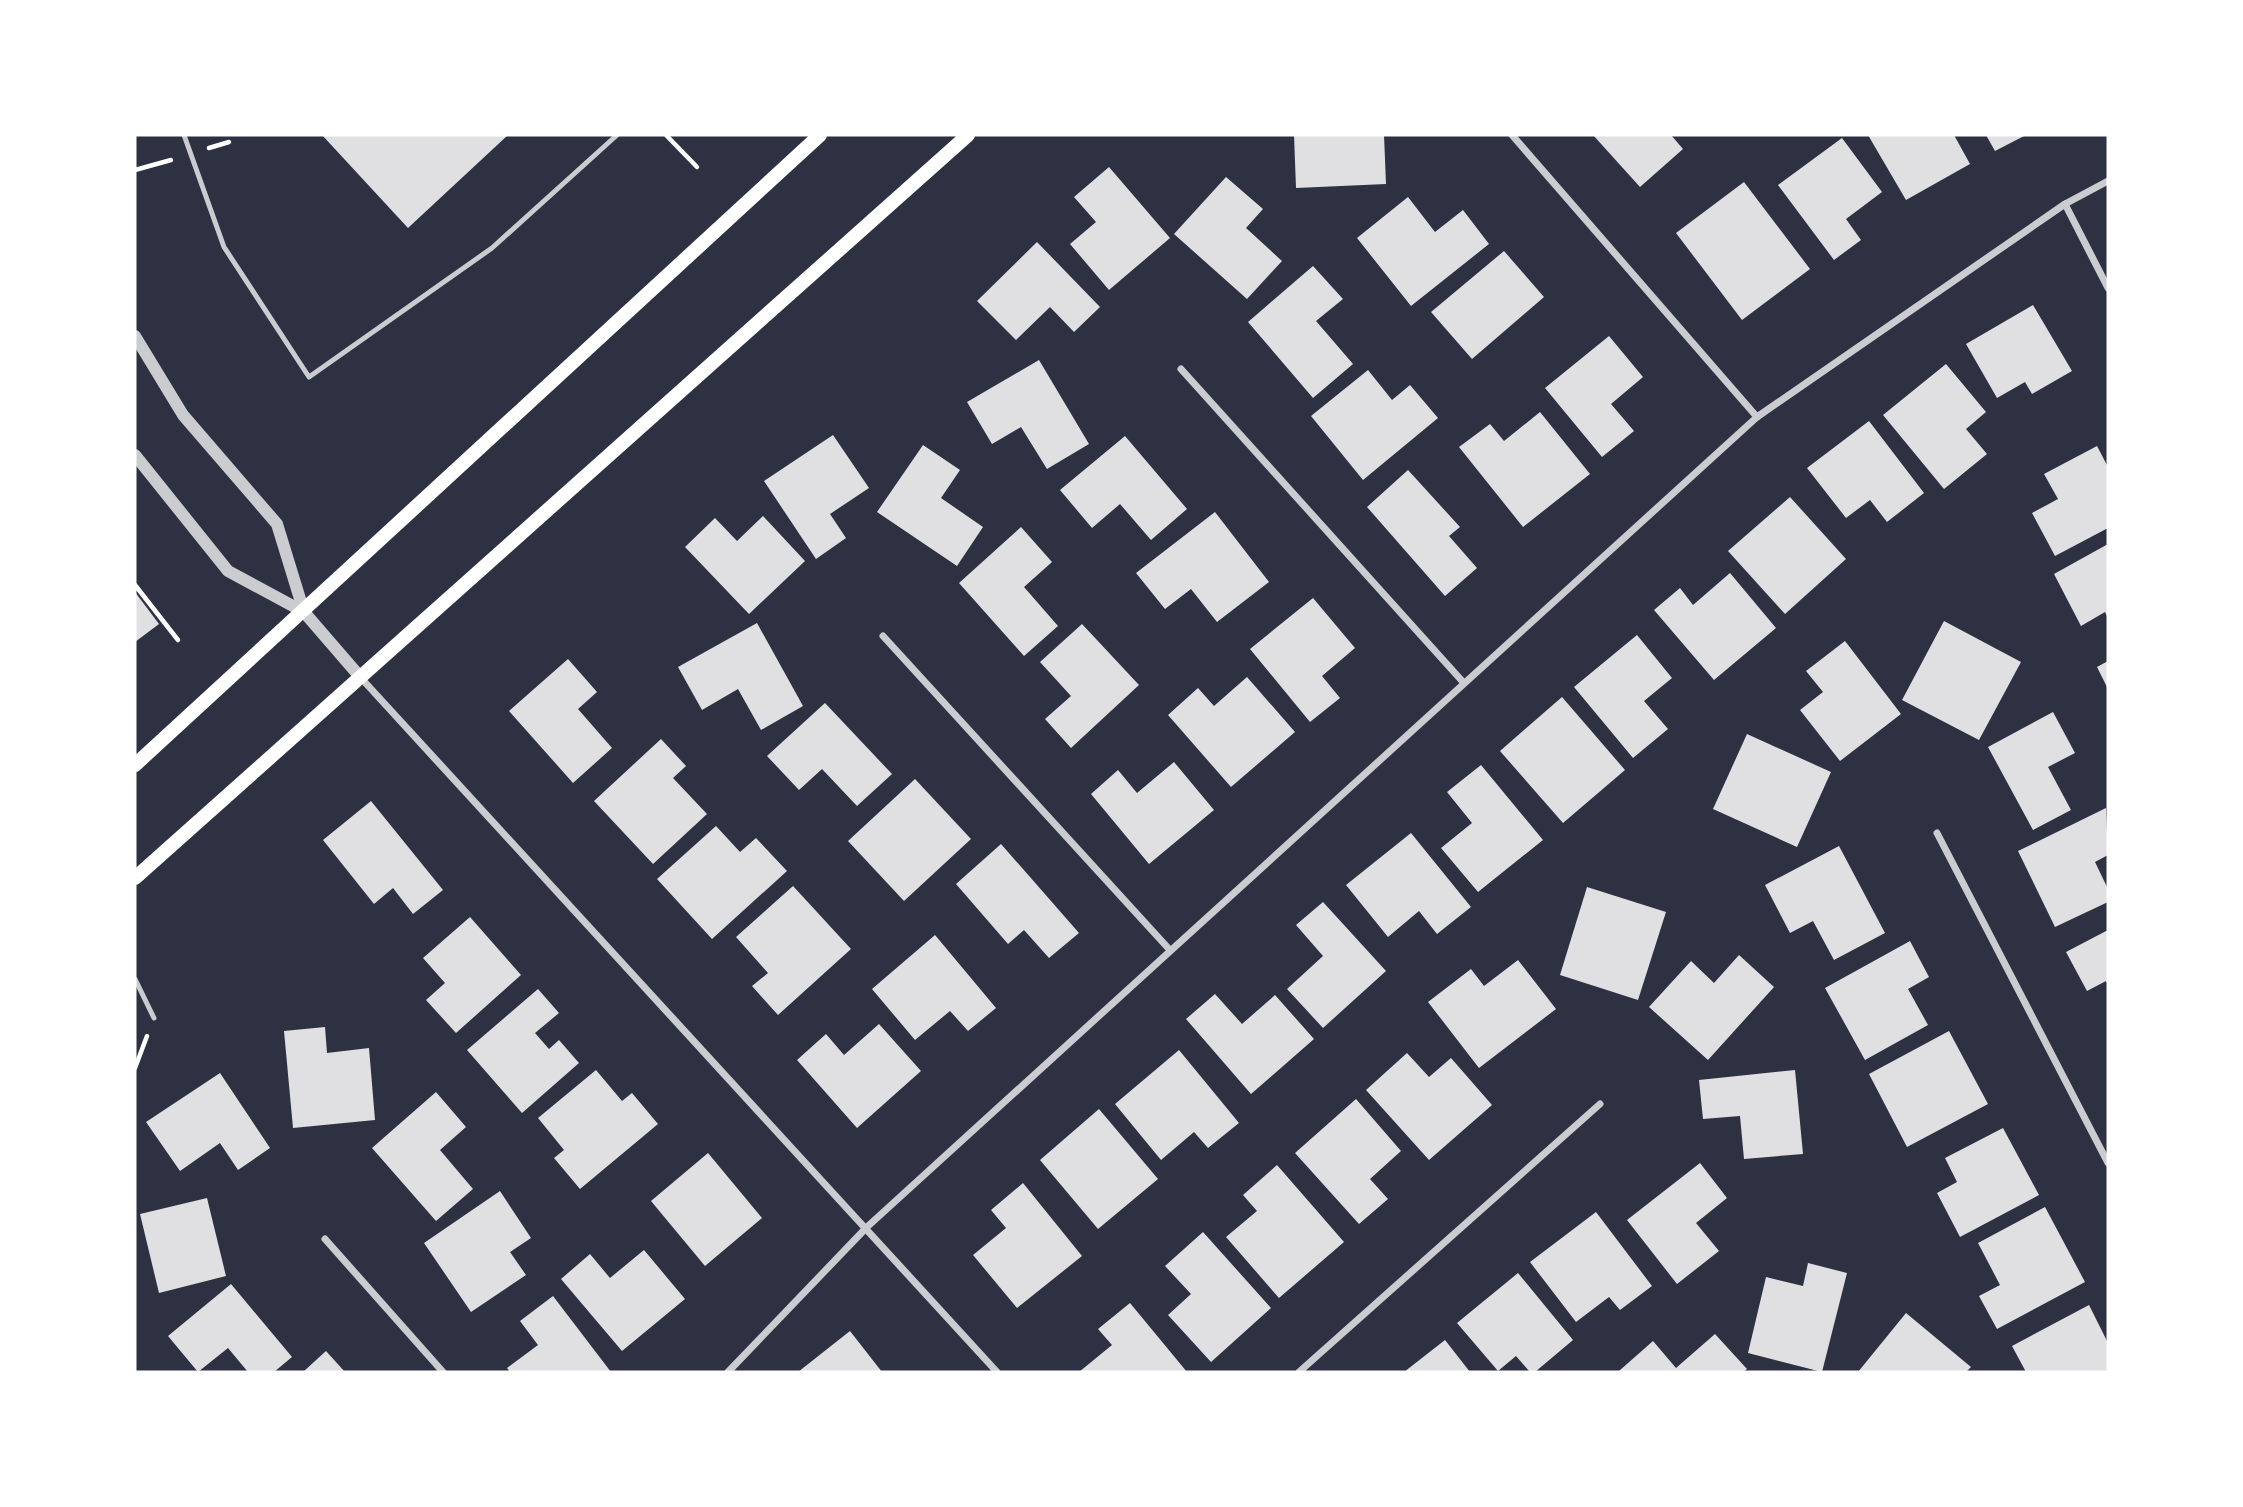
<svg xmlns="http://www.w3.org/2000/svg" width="2243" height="1507" font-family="'IBM Plex Sans',sans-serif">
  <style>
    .building { fill: #e0e0e3 }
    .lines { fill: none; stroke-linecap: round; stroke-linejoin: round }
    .path { stroke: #fff; stroke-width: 4.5 }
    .service { stroke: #caccd0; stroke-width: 5 }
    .minor { stroke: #caccd0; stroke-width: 7 }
    .tertiary { stroke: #caccd0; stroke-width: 12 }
    .secondary { stroke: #fff; stroke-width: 14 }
  </style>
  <rect width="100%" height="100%" fill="#2d3142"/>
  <g class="building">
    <path d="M322 135H508L408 228Z"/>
    <path d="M1294 135H1384L1386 184 1296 188Z"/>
    <path d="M1593 135H1671L1683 149 1640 187Z"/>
    <path d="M1868 135H1954L1970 164 1906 200Z"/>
    <path d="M1986 135H2026L1995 151Z"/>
    <path d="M1842 138 1882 192 1846 219 1861 240 1834 260 1778 185Z"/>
    <path d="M1109 167 1170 238 1109 290 1070 244 1096 222 1074 197Z"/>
    <path d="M1226 177 1263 209 1246 228 1282 261 1247 299 1174 234Z"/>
    <path d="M1744 182 1810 269 1742 320 1676 233Z"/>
    <path d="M1408 197 1435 232 1463 210 1489 244 1411 306 1357 238Z"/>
    <path d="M1037 242 1100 307 1074 332 1050 307 1016 340 977 301Z"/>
    <path d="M1504 251 1544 297 1472 359 1431 312Z"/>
    <path d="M1313 266 1343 299 1316 321 1353 364 1313 398 1248 322Z"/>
    <path d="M2033 305 2072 371 2032 394 2025 382 1997 398 1966 344Z"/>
    <path d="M1609 336 1643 377 1611 404 1634 431 1602 457 1545 388Z"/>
    <path d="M1039 360 1089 444 1047 469 1021 427 992 444 967 402Z"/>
    <path d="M1946 364 1986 412 1966 429 1987 454 1944 489 1883 415Z"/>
    <path d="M1368 370 1392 400 1410 385 1438 418 1363 480 1311 416Z"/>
    <path d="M1540 412 1590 474 1523 527 1459 447 1490 424 1504 441Z"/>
    <path d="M1869 421 1924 493 1887 522 1870 500 1846 518 1807 468Z"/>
    <path d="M833 435 869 488 830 514 846 538 816 559 764 481Z"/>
    <path d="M1125 436 1187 509 1151 540 1120 504 1092 528 1060 490Z"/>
    <path d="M923 445 960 470 941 498 983 527 957 566 877 512Z"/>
    <path d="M2097 446 2108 467V528L2055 556 2032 513 2058 499 2044 474Z"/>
    <path d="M1408 470 1460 527 1449 536 1477 568 1445 596 1367 507Z"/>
    <path d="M1790 497 1846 559 1785 614 1728 551Z"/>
    <path d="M1215 512 1269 582 1217 622 1191 589 1165 609 1136 573Z"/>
    <path d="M763 516 805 561 749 614 685 547 715 518 737 541Z"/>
    <path d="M1021 527 1052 562 1024 587 1058 626 1024 656 959 583Z"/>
    <path d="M2108 544V618L2105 612 2081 626 2054 574Z"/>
    <path d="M1730 573 1776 628 1714 680 1654 610 1680 588 1693 605Z"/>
    <path d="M135 592 159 624 135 642Z"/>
    <path d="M1313 598 1355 648 1322 676 1340 698 1310 722 1250 649Z"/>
    <path d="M1944 621 2021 662 1979 740 1902 700Z"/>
    <path d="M757 623 803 706 761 730 738 689 702 710 678 667Z"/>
    <path d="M1082 624 1139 685 1071 748 1045 719 1071 696 1040 662Z"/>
    <path d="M1637 635 1672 678 1644 701 1668 729 1633 758 1574 687Z"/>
    <path d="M1845 641 1901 714 1840 761 1800 710 1823 692 1806 671Z"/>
    <path d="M568 659 597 692 578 709 612 748 573 783 509 711Z"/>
    <path d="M2108 661V689L2097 667Z"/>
    <path d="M1247 677 1295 732 1231 787 1168 715 1198 688 1214 706Z"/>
    <path d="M1562 697 1625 770 1563 823 1500 751Z"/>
    <path d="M825 703 892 774 857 806 822 769 799 790 767 756Z"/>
    <path d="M2053 712 2075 753 2048 767 2071 810 2033 830 1988 747Z"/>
    <path d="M1747 734 1831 772 1797 847 1713 809Z"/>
    <path d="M661 739 686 766 673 778 707 814 653 864 594 801Z"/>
    <path d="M1174 762 1214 810 1149 864 1091 794 1118 770 1137 793Z"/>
    <path d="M1481 765 1543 840 1478 892 1441 848 1472 823 1447 792Z"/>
    <path d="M915 779 971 839 904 901 848 841Z"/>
    <path d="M371 801 443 890 413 914 393 888 374 904 323 840Z"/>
    <path d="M2106 808 2108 855 2095 862 2108 889V902L2055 927 2018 851Z"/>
    <path d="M716 826 740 852 756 838 787 871 712 939 657 879Z"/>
    <path d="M1411 833 1471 907 1437 934 1419 911 1388 937 1346 885Z"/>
    <path d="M1001 844 1079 933 1049 958 1024 930 1008 944 956 884Z"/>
    <path d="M1839 846 1885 933 1834 960 1813 921 1790 933 1765 885Z"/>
    <path d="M793 886 851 949 778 1015 752 986 768 973 736 937Z"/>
    <path d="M1587 887 1666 912 1638 1000 1560 975Z"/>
    <path d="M1323 902 1386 971 1323 1028 1287 989 1323 956 1296 925Z"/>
    <path d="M470 917 521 975 456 1033 426 1000 445 983 423 958Z"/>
    <path d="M2108 930V986L2106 981 2087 991 2066 952Z"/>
    <path d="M935 935 996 1008 968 1031 950 1011 915 1040 872 989Z"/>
    <path d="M1910 941 1929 977 1908 989 1928 1025 1865 1060 1825 988Z"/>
    <path d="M1739 955 1774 987 1708 1060 1649 1007 1691 961 1714 983Z"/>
    <path d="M1518 960 1556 1009 1479 1068 1428 1002 1471 969 1484 986Z"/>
    <path d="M538 989 559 1013 535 1033 549 1049 559 1040 579 1063 522 1113 467 1050Z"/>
    <path d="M1215 994 1242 1024 1275 995 1314 1039 1251 1094 1186 1019Z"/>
    <path d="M879 1024 921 1071 857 1128 797 1060 826 1034 844 1055Z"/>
    <path d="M325 1027 327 1053 369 1048 375 1120 293 1128 284 1031Z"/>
    <path d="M1949 1031 1988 1104 1907 1147 1869 1074Z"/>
    <path d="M1179 1050 1239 1123 1208 1148 1194 1132 1161 1160 1115 1104Z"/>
    <path d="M1407 1053 1429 1077 1451 1058 1492 1105 1429 1160 1366 1090Z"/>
    <path d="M596 1070 622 1101 632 1093 658 1124 580 1189 554 1158 564 1150 538 1118Z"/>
    <path d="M1795 1070 1803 1154 1744 1159 1740 1116 1703 1119 1699 1080Z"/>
    <path d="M220 1073 270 1148 238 1170 220 1143 180 1171 146 1122Z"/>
    <path d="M436 1092 466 1127 440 1150 473 1189 436 1221 372 1148Z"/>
    <path d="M1356 1099 1401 1151 1370 1179 1388 1199 1359 1224 1295 1153Z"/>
    <path d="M1099 1109 1158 1179 1098 1229 1040 1160Z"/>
    <path d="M2003 1128 2039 1195 1960 1237 1937 1193 1957 1182 1945 1158Z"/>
    <path d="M708 1153 762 1218 705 1266 651 1201Z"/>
    <path d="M1700 1163 1727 1198 1696 1223 1719 1251 1677 1284 1627 1220Z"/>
    <path d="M1277 1165 1344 1242 1279 1298 1226 1237 1257 1211 1243 1195Z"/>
    <path d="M1023 1183 1082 1256 1017 1308 973 1255 1006 1228 991 1210Z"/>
    <path d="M500 1191 531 1238 510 1252 526 1275 471 1312 424 1243Z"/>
    <path d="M207 1198 226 1276 159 1293 140 1214Z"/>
    <path d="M2045 1207 2085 1282 1997 1329 1979 1296 2000 1285 1978 1243Z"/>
    <path d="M1596 1212 1652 1286 1620 1310 1609 1297 1576 1322 1530 1262Z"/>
    <path d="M1203 1232 1271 1308 1211 1362 1168 1315 1191 1294 1165 1266Z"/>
    <path d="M644 1250 685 1299 622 1351 561 1279 590 1254 610 1278Z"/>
    <path d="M1808 1263 1847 1273 1822 1372 1748 1353 1766 1277 1803 1286Z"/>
    <path d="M1518 1273 1573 1340 1535 1372H1530L1516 1356 1498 1371 1457 1323Z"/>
    <path d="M231 1284 292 1357 274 1372H248L228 1348 198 1372 168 1336Z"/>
    <path d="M553 1296 611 1372H510L507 1368 538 1345 520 1321Z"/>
    <path d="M1130 1303 1187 1372H1079L1112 1345 1098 1329Z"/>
    <path d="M2089 1305 2108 1343V1372H2026L2012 1346Z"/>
    <path d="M1906 1313 1971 1367 1966 1372H1858Z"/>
    <path d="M850 1331 882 1372H798Z"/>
    <path d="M1715 1334 1747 1369 1743 1372 1619 1371 1653 1341 1676 1368Z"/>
    <path d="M1445 1340 1470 1372H1404Z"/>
    <path d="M326 1351 345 1372H303Z"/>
  </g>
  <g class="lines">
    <g class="path">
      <path d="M666 135 697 167"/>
      <path d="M209 148 229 142"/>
      <path d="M135 170 171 160"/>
      <path d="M135 585 178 640"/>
      <path d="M135 1068 147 1036"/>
    </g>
    <g class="service">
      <path d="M184 135 224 247 309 377 492 248 617 135"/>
      <path d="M135 979 154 1018"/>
    </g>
    <g class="minor">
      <path d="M1512 135 1757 417"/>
      <path d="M2065 204 2108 288"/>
      <path d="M1181 369 1463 682"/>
      <path d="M883 636 1169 949"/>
      <path d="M361 678 997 1372"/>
      <path d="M1937 833 2108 1163"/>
      <path d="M325 1239 443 1372"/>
      <path d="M728 1372 867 1227 1757 417 2065 204 2108 181"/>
      <path d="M1299 1372 1600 1104"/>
    </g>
    <g class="tertiary">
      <path d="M135 336 183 415 277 524 304 612"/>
      <path d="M135 455 228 571 304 612 361 678"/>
    </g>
    <g class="secondary">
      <path d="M135 765 820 135"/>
      <path d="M135 878 968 135"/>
    </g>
  </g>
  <rect width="2243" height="1507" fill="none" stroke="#ffffff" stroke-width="273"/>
</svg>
